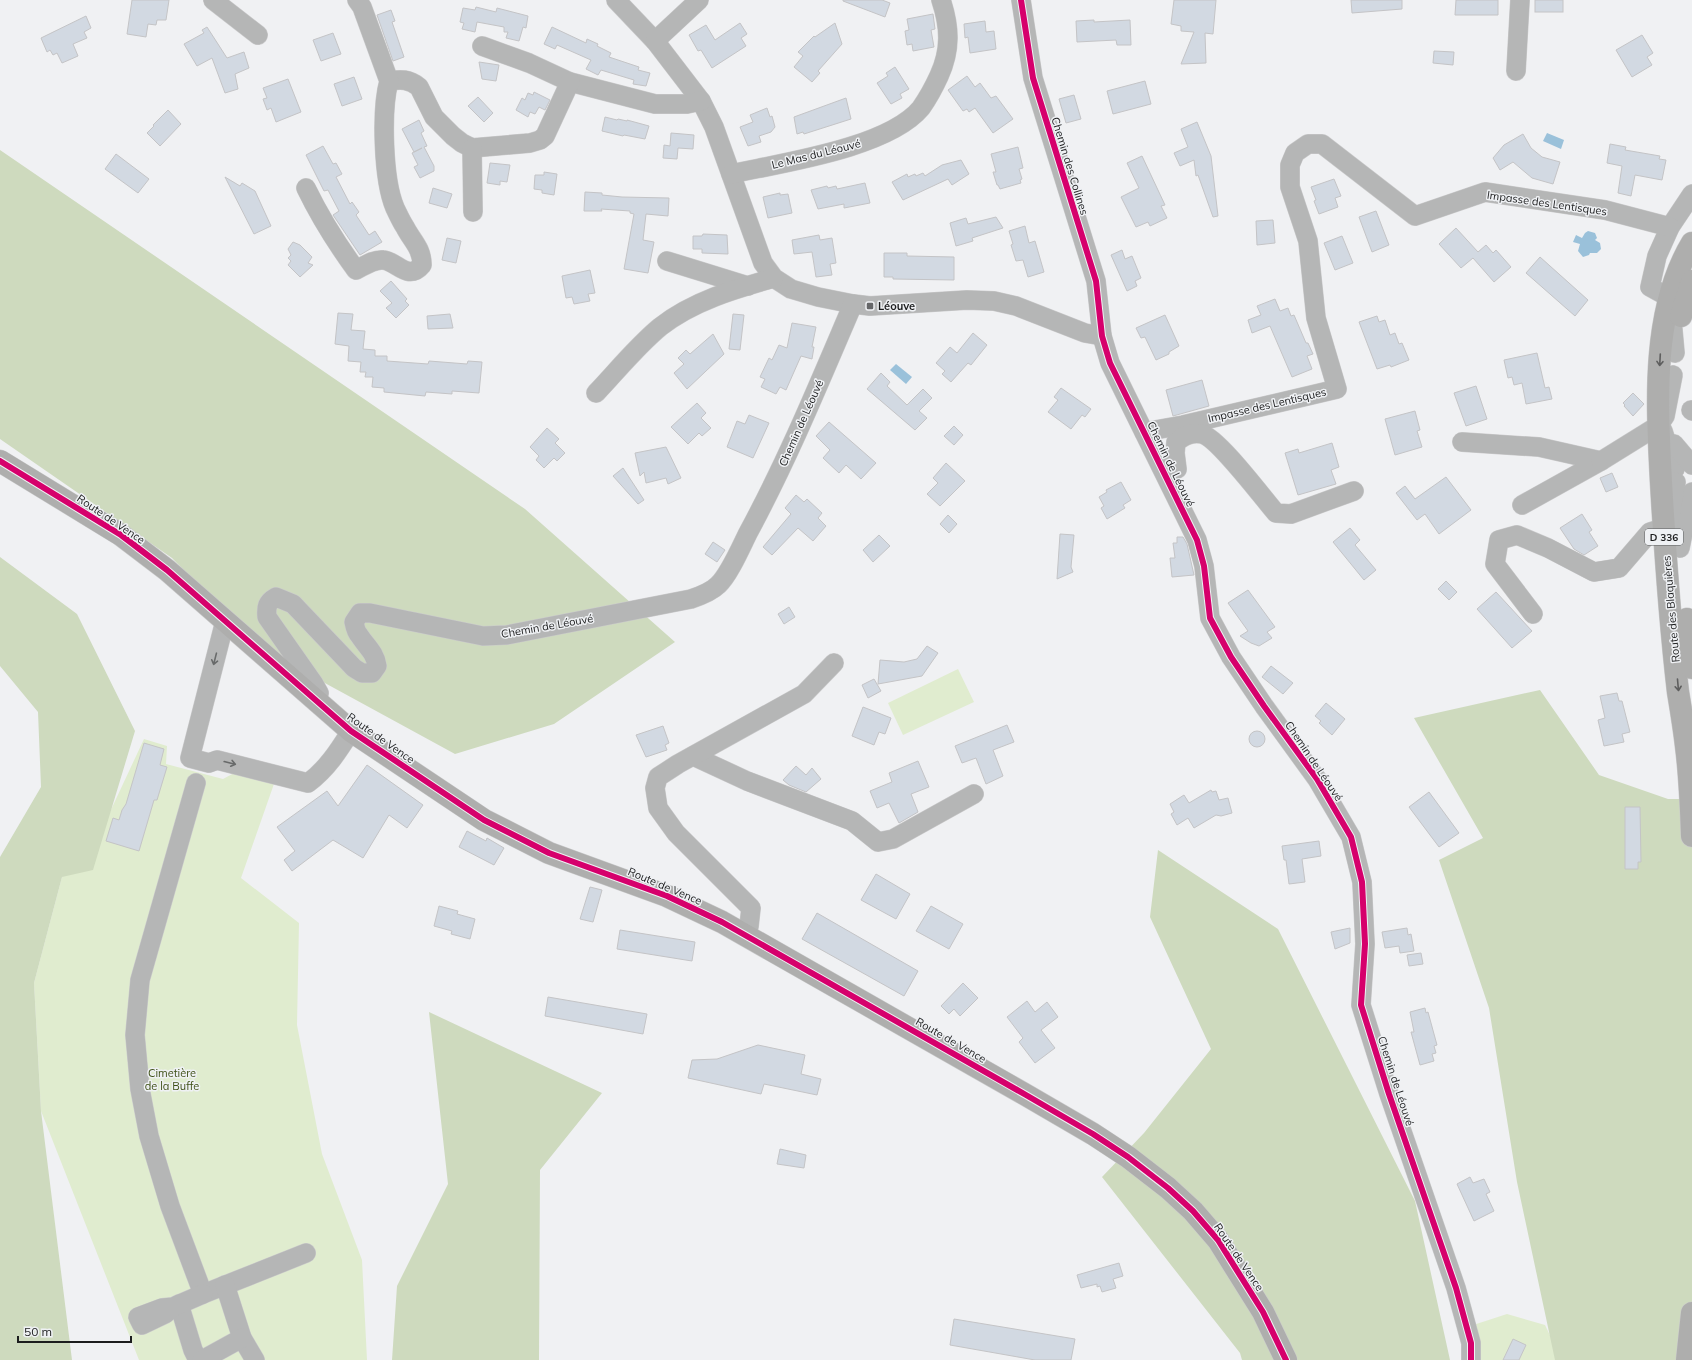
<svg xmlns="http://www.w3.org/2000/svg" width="1692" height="1360" font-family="Mulish,sans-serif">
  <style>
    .green { fill: #e0eccf }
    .forest { fill: #cedabe }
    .water { fill: #9ac1da }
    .building { fill: #d2d9e2; stroke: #c4c4c6 }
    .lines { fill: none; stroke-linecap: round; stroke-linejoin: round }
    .minor-casing { stroke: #cbcbcc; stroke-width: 20 }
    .major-casing { stroke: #cbcbcc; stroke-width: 23 }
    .minor { stroke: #b5b6b6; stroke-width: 19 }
    .major { stroke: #aeaead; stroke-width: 22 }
    .cycleway-casing { stroke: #eff1f4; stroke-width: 8 }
    .cycleway { stroke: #d6006c; stroke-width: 6 }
    .oneway { stroke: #5e5e5e }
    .oneway2 { stroke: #686a6a }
    .poi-dot { fill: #666769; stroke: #eff1f4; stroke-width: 1.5 }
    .labels { text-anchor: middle; stroke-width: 3; stroke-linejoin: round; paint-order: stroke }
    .shield { fill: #eff1f4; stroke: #5b5d5e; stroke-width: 1 }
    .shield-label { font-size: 10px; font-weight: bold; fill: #1c1d1e }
    .street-label { font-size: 11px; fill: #1c1d1e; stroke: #eff1f4 }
    .poi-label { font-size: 11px; font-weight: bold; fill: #1c1d1e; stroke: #eff1f4; text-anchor: start }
    .park-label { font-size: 11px; fill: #3e5016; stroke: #eff1f4 }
  </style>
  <rect width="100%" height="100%" fill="#f0f1f3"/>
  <g class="green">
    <path d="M958 669 974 702 903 735 888 703Z"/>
    <path d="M144 739 167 746 166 764 223 779 236 772 275 781 241 878 299 923 297 1025 322 1154 362 1260 367 1360H139L41 1111 34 983 62 877 109 814Z"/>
    <path d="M1507 1314 1545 1325 1562 1360H1463L1461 1329Z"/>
  </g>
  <g class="forest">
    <path d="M0 150 525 509 675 642 554 724 455 754 257 646 172 558 0 439Z"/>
    <path d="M0 557 77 614 135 731 93 870 62 877 34 983 41 1111 72 1360H0V857L41 787 38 712 0 666Z"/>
    <path d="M1540 690 1599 775 1668 799H1692V1360H1555L1517 1182 1489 1008 1439 860 1483 838 1414 718Z"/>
    <path d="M1158 850 1278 929 1415 1201 1450 1360H1242L1240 1353 1102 1177 1144 1133 1211 1049 1150 917Z"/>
    <path d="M429 1012 602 1093 540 1170 539 1360H392L397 1286 448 1184Z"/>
  </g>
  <g class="water">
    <path d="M1547 133 1564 140 1561 149 1543 141Z"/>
    <path d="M1588 231 1595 233 1597 238 1595 240 1600 243 1601 249 1597 253H1590L1589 255 1583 257 1578 251 1580 244 1573 242 1576 235 1582 238 1585 233Z"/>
    <path d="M896 364 912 377 906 384 890 370Z"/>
  </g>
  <g class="building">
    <path d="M132 0H169L166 20H157L156 25 148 24 146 37 127 34Z"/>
    <path d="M843 0H882L890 3 885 17 843 1Z"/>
    <path d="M1174 0H1216L1213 34 1205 33 1206 63 1181 64 1194 32 1181 31V26L1171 24Z"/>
    <path d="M1351 0H1402V9L1352 13Z"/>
    <path d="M1456 0H1498V15H1455Z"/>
    <rect x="1535" y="0" width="28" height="12"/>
    <path d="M476 7 496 12 497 8 528 16 526 28 523 27 519 41 506 38 508 32H504V27L477 22 475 32 462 29 464 23 460 22 463 8 475 10Z"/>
    <path d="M391 10 395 21 392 22 404 57 393 61 377 15Z"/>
    <path d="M933 14 935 29 931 30 934 47 913 51 912 44 907 45 905 31 909 30 907 19Z"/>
    <path d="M86 16 91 28 84 32 87 38 73 44 78 56 62 63 57 53 53 55 50 50 47 52 41 38Z"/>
    <path d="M1094 20V22L1130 20 1131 45H1117L1116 40 1077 42 1076 21Z"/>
    <path d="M985 21 986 32 994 31 996 49 970 53 968 37 965 38 964 24Z"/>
    <path d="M740 23 747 34 741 38 746 46 712 68 701 50 698 51 689 35 706 25 715 40Z"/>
    <path d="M835 23 842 44 818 71 820 73 812 82 794 67 803 56 798 52 814 36 815 37Z"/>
    <path d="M207 27 227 58 244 52 249 68 235 74 238 89 225 93 212 58 197 66 184 44 204 33 202 30Z"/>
    <path d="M552 27 586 43 587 39 598 44 597 46 611 53 609 57 639 67 638 70 650 73 646 86 633 84 634 80 601 70 598 75 586 69 591 60 557 45 555 49 544 44Z"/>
    <path d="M333 33 341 54 321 61 313 40Z"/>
    <path d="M1642 35 1653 53 1647 57 1652 65 1632 77 1616 50Z"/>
    <path d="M1434 51 1454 52 1453 65 1433 63Z"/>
    <path d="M479 62 499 65 496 81 482 79Z"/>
    <path d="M895 67 909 89 900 94 902 98 891 104 877 83 888 76 886 73Z"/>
    <path d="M967 76 975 87 980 83 991 98 996 96 1013 119 993 133 975 108 969 112 967 109 963 111 948 90Z"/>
    <path d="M354 77 362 99 342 106 334 84Z"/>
    <path d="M288 79 301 112 276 122 271 108 267 110 263 99 267 98 263 88Z"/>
    <path d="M1145 81 1151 104 1113 114 1107 91Z"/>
    <path d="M534 92 550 100 545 110 539 107 535 114 530 112 528 117 516 110 522 98 525 100 528 93 533 95Z"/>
    <path d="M1074 95 1081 119 1066 123 1059 99Z"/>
    <path d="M478 97 493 113 484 122 468 106Z"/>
    <path d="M846 98 851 119 804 134 803 132 797 134 794 117Z"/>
    <path d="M767 108 770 117 772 116 775 127 771 132 759 136 761 142 748 146 740 127 753 122 750 115Z"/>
    <path d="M168 110 181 124 160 146 147 133 154 126 153 125Z"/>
    <path d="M605 117 617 120 618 119 627 121V120L649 126 645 139 624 135 623 136 602 131Z"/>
    <path d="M419 120 424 131 421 133 427 146 424 147 434 166V171L420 178 414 167 418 165 412 153 422 148 414 152 402 129Z"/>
    <path d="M1197 122 1211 156 1218 216 1213 217 1198 175 1196 176 1194 160 1180 166 1174 153 1188 147 1181 129Z"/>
    <path d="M671 133 694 135 693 149 678 148 677 159 663 158 664 145 670 146Z"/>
    <path d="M1523 134 1531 148 1542 157 1560 162 1553 184 1532 178 1513 162 1500 170 1493 158 1504 145Z"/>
    <path d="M1610 144 1626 147 1625 150 1660 156 1659 159 1666 160 1662 180 1635 175 1631 196 1618 193 1622 166 1607 163Z"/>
    <path d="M323 146 333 164 336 163 342 174 336 177 350 204 352 202 359 212 356 215 369 235 375 231 382 242 360 255 333 215 339 211 328 190 324 191 306 155Z"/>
    <path d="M1018 147 1023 168 1019 169 1022 179 1020 180 1021 183 1000 189 998 185H997L993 172H996L991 154Z"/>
    <path d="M116 154 149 179 138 193 105 169Z"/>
    <path d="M1142 156 1165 205 1161 206 1167 218 1150 226 1148 222 1136 227 1121 197 1139 188 1127 163Z"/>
    <path d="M961 160 969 174 952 185 948 179 903 200 892 182 907 174 908 177 915 174 916 176 923 173 925 176 942 165Z"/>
    <path d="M490 163 510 165 507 182 500 181V185L487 183Z"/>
    <path d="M544 172 557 174 554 195 542 193V190L534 189 535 175H544Z"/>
    <path d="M225 177 240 186 242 183 255 191 271 226 254 234Z"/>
    <path d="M1334 179 1341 196 1335 198 1338 207 1319 214 1314 201 1316 200 1311 187Z"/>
    <path d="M865 183 870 203 844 208V204L818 209 811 190 827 186 828 188 836 186 837 189Z"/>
    <path d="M433 188 452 194 447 208 429 203Z"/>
    <path d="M585 192 602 193V195L622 197 669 198 668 216 646 214 643 240 654 242 648 273 624 269 634 214 630 213V211L601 209 602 211H584Z"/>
    <path d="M780 193V195L788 194 792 213 768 218 763 197Z"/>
    <path d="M1376 211 1389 245 1372 252 1359 217Z"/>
    <path d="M996 217 1003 228 972 238 973 241 956 246 950 223 966 218 968 224Z"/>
    <path d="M1273 220 1275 243 1257 245 1256 221Z"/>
    <path d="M1025 226 1029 243 1035 241 1044 272 1028 277 1023 260 1016 261 1011 245 1013 244 1009 231Z"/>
    <path d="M1456 228 1478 252 1486 245 1493 253 1496 250 1511 267 1494 282 1473 258 1461 268 1439 244Z"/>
    <path d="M703 234 727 235 728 254 702 253V249H693V236H702Z"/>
    <path d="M819 235 820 240 832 238 836 263 830 264 832 275 816 277 812 252 794 254 792 240Z"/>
    <path d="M1342 236 1353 263 1335 270 1324 243Z"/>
    <path d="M447 238 461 241 456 263 442 260Z"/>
    <path d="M293 242 300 245 312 257 308 263 313 265 300 277 288 265 291 261 288 258 291 255 288 249Z"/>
    <path d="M1122 250 1125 259 1132 256 1141 278 1135 281 1137 286 1127 291 1111 255Z"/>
    <path d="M884 253H907V256L954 257V280L893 279V277H884Z"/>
    <path d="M1540 257 1588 300 1575 316 1526 273Z"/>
    <path d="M590 270 595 293 588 294 590 301 574 304 572 297 566 298 562 276Z"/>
    <path d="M391 281 407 299 405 301 409 305 396 318 386 308 392 303 380 291Z"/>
    <path d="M1275 299 1280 311 1288 308 1291 316 1294 315 1306 343H1308L1313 354 1307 356 1312 369 1292 377 1270 326 1252 333 1248 320 1261 315 1257 306Z"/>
    <path d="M338 313 353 314 351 330 365 331 363 349 375 350V356H387V361L428 364 429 361 467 364 468 361 482 362 479 393 452 391V394L426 392 425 396 384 392V388L372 387 373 377H365L366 372H360L361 362 348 361 349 346 335 344Z"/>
    <path d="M450 314 453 328 428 329 427 316Z"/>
    <path d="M733 314 744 315 740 350 729 349Z"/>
    <path d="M1165 315 1179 346 1169 352V354L1156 360 1145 337 1141 338 1136 328Z"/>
    <path d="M1377 316 1379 322 1385 320 1390 335 1395 333 1399 344 1402 343 1409 360 1391 367 1390 365 1377 369 1359 322Z"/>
    <path d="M792 323 816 327 812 347H814L812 359 801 356 786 390 780 387 776 394 761 387 765 379 760 377 769 358 772 360 779 345 787 348Z"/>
    <path d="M973 333 987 345 971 365 968 363 951 382 942 374 945 371 936 363 950 347 957 353Z"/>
    <path d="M713 334 724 354 687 389 674 373 684 364 678 358 686 350 690 354Z"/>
    <path d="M1537 353 1545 388 1549 387 1552 399 1526 404 1522 383 1514 385 1512 377 1508 378 1504 360Z"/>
    <path d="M881 373 890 382 887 386 907 405 923 389 932 398 919 411 927 418 915 430 867 389Z"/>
    <path d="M1202 380 1209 406 1173 416 1166 390Z"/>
    <path d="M1476 386 1487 419 1466 426 1454 393Z"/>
    <path d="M1061 388 1091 409 1085 417 1082 415 1071 429 1048 412 1058 400 1054 397Z"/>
    <path d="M1633 393 1644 404 1633 416 1624 406 1625 405 1623 403Z"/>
    <path d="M697 403 706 413 701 418 711 428 702 436 699 433 688 444 671 427Z"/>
    <path d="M1415 411 1420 430 1417 431 1422 447 1395 455 1385 419Z"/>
    <path d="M749 415 769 423 753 458 727 447 737 421 745 424Z"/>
    <path d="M829 422 876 463 861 479 846 465 839 473 823 458 830 450 816 436Z"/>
    <path d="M954 426 963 435 954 445 944 436Z"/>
    <path d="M547 428 559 439 555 443 565 453 557 461 554 458 544 468 536 460 539 456 530 447Z"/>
    <path d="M1332 443 1339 467 1331 470 1336 484 1298 495 1285 453 1298 449 1299 453Z"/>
    <path d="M666 447 681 478 668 484 666 478 646 483 644 472 640 476 635 453Z"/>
    <path d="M946 463 965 481 940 506 927 494 938 483 933 478Z"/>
    <path d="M623 468 644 500 638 504 613 476Z"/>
    <path d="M1612 473 1618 487 1606 492 1600 478Z"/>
    <path d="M1446 477 1471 510 1439 534 1425 514 1417 520 1396 493 1405 486 1415 499Z"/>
    <path d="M1121 482 1131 500 1123 505 1125 508 1107 519 1101 508 1104 506 1099 497 1107 492 1106 490Z"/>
    <path d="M796 495 804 502 807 499 822 513 818 518 826 526 813 541 798 528 772 555 763 547 791 514 785 508Z"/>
    <path d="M1582 514 1592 530 1589 532 1598 546 1584 555 1574 549 1560 528Z"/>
    <path d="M948 515 957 524 949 533 940 524Z"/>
    <path d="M1350 528 1360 540 1355 545 1376 570 1364 580 1333 542Z"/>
    <path d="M1060 534 1074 535 1071 567 1073 572 1057 579Z"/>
    <path d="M879 535 890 546 873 562 863 550Z"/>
    <path d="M1177 537H1183L1187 544 1194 575 1172 577 1170 558H1175L1173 543H1177Z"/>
    <path d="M713 542 725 550 717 562 705 554Z"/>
    <path d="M1446 581 1457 592 1449 600 1438 589Z"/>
    <path d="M1248 590 1275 627 1267 632 1272 638 1259 646 1251 643 1240 636 1248 631 1228 603Z"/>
    <path d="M1496 592 1532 631 1512 648 1477 609Z"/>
    <path d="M789 607 795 617 784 624 778 614Z"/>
    <path d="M927 646 938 653 922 676 878 684 880 660 904 662 917 659Z"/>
    <path d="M1271 666 1293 683 1283 694 1262 677Z"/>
    <path d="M874 679 881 691 868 698 862 685Z"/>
    <path d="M1617 693 1619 701H1622L1630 732 1622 734 1624 742 1604 746 1598 720 1605 718 1600 696Z"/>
    <path d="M1326 703 1345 719 1332 735 1319 723 1321 721 1315 716Z"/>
    <path d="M863 707 891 718 885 734 879 732 874 745 852 736Z"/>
    <path d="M1007 725 1014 742 993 750 1003 776 986 784 976 758 962 763 955 746Z"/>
    <path d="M663 726 669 743 665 745 667 750 646 757 636 735Z"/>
    <circle cx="1257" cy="739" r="8"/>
    <path d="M144 743 164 749 160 765 167 767 157 800H154L139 851 106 841 113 818 119 820 122 810 126 804Z"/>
    <path d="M918 761 929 787 911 794 918 812 899 823 889 803 877 808 870 791 892 782 889 773Z"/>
    <path d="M367 765 423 805 407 828 389 815 363 858 333 840 292 871 284 860 295 851 277 827 327 791 338 806Z"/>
    <path d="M796 766 806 775 812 768 821 779 806 792 789 785 783 780Z"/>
    <path d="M1211 790 1212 792 1216 791 1219 800 1228 798 1232 813 1221 816 1216 815 1194 828 1188 818 1177 825 1171 814 1174 812 1170 804 1184 795 1189 803Z"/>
    <path d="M1429 792 1459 833 1439 847 1409 807Z"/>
    <path d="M1625 807H1640L1641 862H1638V869H1625Z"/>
    <path d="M467 831 486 841 487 838 504 848 494 865 459 847Z"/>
    <path d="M1319 841 1321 856 1302 859 1305 882 1289 884 1286 860H1284L1282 846Z"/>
    <path d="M876 874 910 894 896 919 861 900Z"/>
    <path d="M590 887 602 890 593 922 580 919Z"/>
    <path d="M439 906 458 911 457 914 475 919 470 939 451 934 452 931 434 926Z"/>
    <path d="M931 906 963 924 949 949 916 931Z"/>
    <path d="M817 913 918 971 904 996 802 939Z"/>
    <path d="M1350 928V943L1335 949 1331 932Z"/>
    <path d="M1407 928 1408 935 1411 934 1414 951 1400 953 1399 946 1385 948 1382 932Z"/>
    <path d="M620 930 695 942 692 961 617 949Z"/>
    <path d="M1421 953 1423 964 1409 966 1407 955Z"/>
    <path d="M963 983 978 998 960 1016 954 1009 949 1014 941 1006Z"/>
    <path d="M548 997 647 1014 643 1034 545 1016Z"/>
    <path d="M1027 1001 1035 1012 1047 1002 1058 1017 1041 1030 1055 1048 1035 1063 1019 1042 1023 1038 1007 1017Z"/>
    <path d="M1425 1008 1426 1013 1428 1012 1437 1045 1434 1046 1436 1053 1432 1054 1434 1061 1420 1065 1411 1032H1414L1410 1012Z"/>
    <path d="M758 1045 805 1055 801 1074 821 1079 817 1095 764 1084 761 1094 688 1078 692 1060 717 1059Z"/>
    <path d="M780 1149 806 1155 804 1168 777 1164Z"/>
    <path d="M1470 1177 1473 1183 1484 1179 1490 1192 1486 1194 1494 1211 1474 1221 1457 1184Z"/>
    <path d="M1119 1263 1123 1276 1113 1279 1116 1288 1102 1292 1100 1286 1097 1287V1284L1081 1288 1077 1275Z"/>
    <path d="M954 1319 1075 1339 1071 1360H1035L950 1345Z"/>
    <path d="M1513 1339 1526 1345 1519 1360H1503Z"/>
  </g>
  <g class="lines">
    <defs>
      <g id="minor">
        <path d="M213 0 258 35"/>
        <path d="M616 0 655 41 701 101 714 127 763 263 774 278 791 289 818 297 853 304 870 306 967 300 994 301 1016 306 1085 333 1102 336"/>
        <path d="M1021 0 1033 78 1096 281 1102 336 1110 363 1197 540 1204 566 1210 618 1231 657 1264 706 1317 779 1351 837 1362 882 1365 944 1361 1005 1389 1094 1456 1288 1471 1343V1360"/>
        <path d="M655 41 699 0"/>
        <path d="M482 46 529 63 570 82 655 104H687L701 101"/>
        <path d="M1516 71 1520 0"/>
        <path d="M389 81C401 79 409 79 419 87L434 117 453 136 462 143 472 148 530 143 540 140 545 136 570 82"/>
        <path d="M472 148 473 212"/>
        <path d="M731 174C781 163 888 148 921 108 928 98 934 87 939 76 951 50 950 27 941 0"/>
        <path d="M306 188C320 217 337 244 356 270 364 266 374 259 383 260 397 261 408 282 422 265 422 248 412 241 405 227 401 221 398 214 395 208 383 180 381 110 389 81L362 7 357 0"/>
        <path d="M667 261 748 286"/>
        <path d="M1675 353 1670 298 1650 287 1657 256 1670 227 1692 194"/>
        <path d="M596 393C617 371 636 347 660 327 693 301 735 289 774 278"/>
        <path d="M1691 410 1692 411"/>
        <path d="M1663 431 1675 469"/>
        <path d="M1144 432 1183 425 1337 389 1316 318 1308 241 1290 187V165L1295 153 1308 144H1322L1415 216 1485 192 1605 210 1670 227"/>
        <path d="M1462 442 1539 447 1601 461 1522 505"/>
        <path d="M1674 444 1692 465"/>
        <path d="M1601 461 1659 425 1665 416 1673 375"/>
        <path d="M1166 475 1177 469 1175 453 1176 442C1184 436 1191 432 1202 434 1218 438 1263 498 1276 513L1291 514 1354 491"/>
        <path d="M1680 548 1684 528V507L1692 492"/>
        <path d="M1533 614 1495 564 1499 540 1517 535 1548 548 1594 572 1619 568 1650 532 1663 528 1669 522 1676 482"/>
        <path d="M225 621 190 758 209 763 217 760 308 783C327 769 339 750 351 731"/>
        <path d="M317 703 319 693 314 684 267 617C266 607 267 602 276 597L293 604 354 668 362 673H372L377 666C375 652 366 646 359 635 356 632 355 627 354 622L360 613H370L483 636 507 635 691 599C700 596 711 592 718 585 729 575 741 547 748 533 788 459 820 381 853 304"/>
        <path d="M693 756 747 781 852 821 878 842 893 839 974 794"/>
        <path d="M196 783 140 980 135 1035 140 1089 149 1136 170 1206 203 1294 306 1253"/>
        <path d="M746 935 749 926 751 908 676 833 658 808 655 788 658 777 678 764 804 694 834 663"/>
        <path d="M225 1285 242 1338 255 1360"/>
        <path d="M179 1304 193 1350 198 1360"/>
        <path d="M173 1307 165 1314 142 1325 138 1317 162 1308 173 1307 203 1294"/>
        <path d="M202 1360 242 1338"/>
      </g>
      <g id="major">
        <path d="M1692 243C1651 311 1657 405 1661 482 1665 551 1670 623 1678 692 1681 710 1684 728 1686 746 1690 776 1691 806 1692 836"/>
        <path d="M1681 316 1692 281"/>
        <path d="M0 461 121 535 167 570 351 731 484 820 549 853 667 896 722 922 1026 1095 1093 1134 1128 1157 1168 1188 1193 1211 1218 1240 1263 1312 1286 1360"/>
        <path d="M1687 619 1692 668"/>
        <path d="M1687 1360 1692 1313"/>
      </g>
    </defs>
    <use href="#minor" class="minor-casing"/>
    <use href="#major" class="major-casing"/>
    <use href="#minor" class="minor"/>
    <use href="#major" class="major"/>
    <defs>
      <g id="cycleway">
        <path d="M1021 0 1033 78 1096 281 1102 336 1110 363 1197 540 1204 566 1210 618 1231 657 1264 706 1317 779 1351 837 1362 882 1365 944 1361 1005 1389 1094 1456 1288 1471 1343V1360"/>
        <path d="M0 461 121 535 167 570 351 731 484 820 549 853 667 896 722 922 1026 1095 1093 1134 1128 1157 1168 1188 1193 1211 1218 1240 1263 1312 1286 1360"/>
      </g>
    </defs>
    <use href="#cycleway" class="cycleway-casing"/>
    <use href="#cycleway" class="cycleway"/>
  </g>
  <defs><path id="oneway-shaft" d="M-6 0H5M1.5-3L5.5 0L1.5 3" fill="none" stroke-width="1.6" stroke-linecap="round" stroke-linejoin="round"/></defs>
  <g class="oneway">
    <use href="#oneway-shaft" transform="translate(1660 360) rotate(93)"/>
    <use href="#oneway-shaft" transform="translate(1678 685) rotate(85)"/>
  </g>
  <g class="oneway2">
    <use href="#oneway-shaft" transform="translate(215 659) rotate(104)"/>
    <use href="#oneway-shaft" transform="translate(230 763) rotate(14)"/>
  </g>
  <rect class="poi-dot" x="866" y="302" width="8" height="8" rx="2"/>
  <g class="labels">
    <rect class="shield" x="1645" y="529" width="38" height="16" rx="3"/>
    <g class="shield-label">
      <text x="1664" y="541">D 336</text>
    </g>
    <g class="street-label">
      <text transform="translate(816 154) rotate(-14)" y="4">Le Mas du Léouvé</text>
      <text transform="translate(1070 166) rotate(73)" y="4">Chemin des Collines</text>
      <text transform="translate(1547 203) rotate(8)" y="4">Impasse des Lentisques</text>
      <text transform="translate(1267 405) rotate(-13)" y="4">Impasse des Lentisques</text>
      <text transform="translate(801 423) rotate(-66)" y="4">Chemin de Léouvé</text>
      <text transform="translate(1171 464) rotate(64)" y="4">Chemin de Léouvé</text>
      <text transform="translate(111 519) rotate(34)" y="4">Route de Vence</text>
      <text transform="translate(1671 609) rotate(-95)" y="4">Route des Blaquières</text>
      <text transform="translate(547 626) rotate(-10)" y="4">Chemin de Léouvé</text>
      <text transform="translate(381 738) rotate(35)" y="4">Route de Vence</text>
      <text transform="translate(1314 761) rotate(56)" y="4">Chemin de Léouvé</text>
      <text transform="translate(665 886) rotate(23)" y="4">Route de Vence</text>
      <text transform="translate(951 1040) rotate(30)" y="4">Route de Vence</text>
      <text transform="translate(1396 1081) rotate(72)" y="4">Chemin de Léouvé</text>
      <text transform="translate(1239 1257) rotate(56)" y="4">Route de Vence</text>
    </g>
    <g class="poi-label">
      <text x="878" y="310">Léouve</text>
    </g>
    <g class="park-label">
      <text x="172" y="1077">Cimetière<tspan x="172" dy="13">de la Buffe</tspan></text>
    </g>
  </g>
  <path d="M18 1336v6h113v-6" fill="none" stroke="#1c1d1e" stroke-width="2"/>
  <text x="24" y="1336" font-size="12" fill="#1c1d1e" stroke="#eff1f4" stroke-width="3" paint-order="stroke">50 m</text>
</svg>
